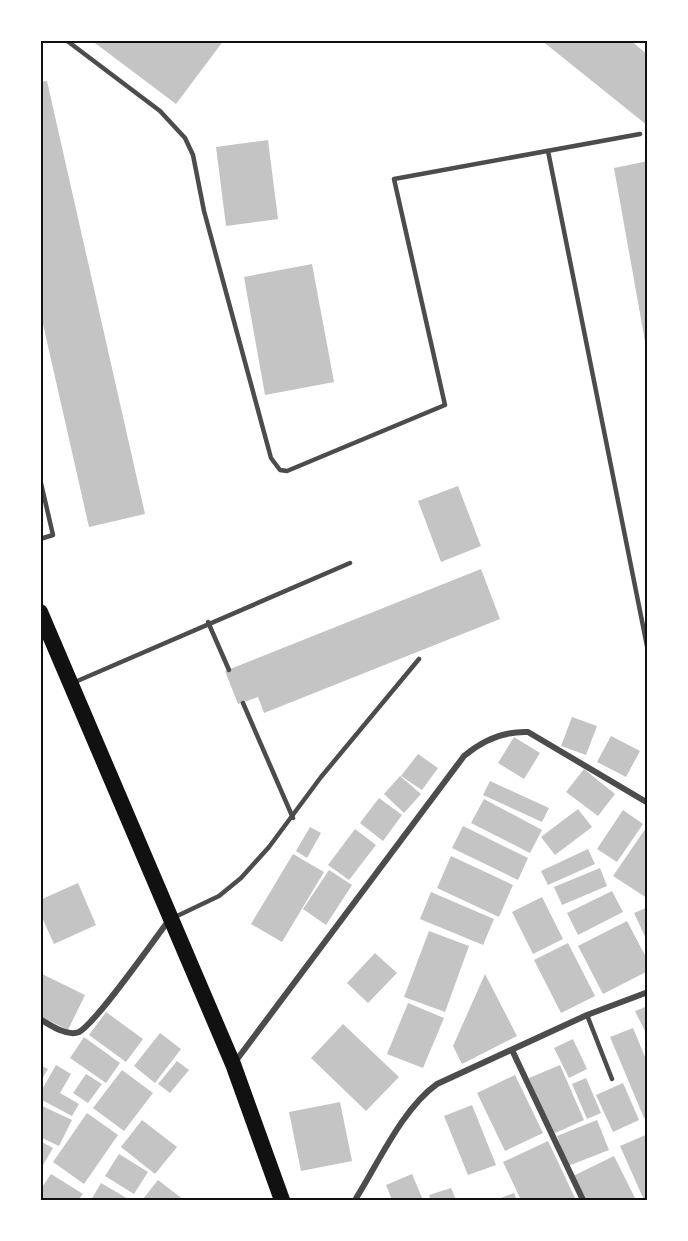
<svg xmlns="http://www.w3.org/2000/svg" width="688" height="1241" font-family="'Noto Sans',sans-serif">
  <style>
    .building { fill: #c4c4c4 }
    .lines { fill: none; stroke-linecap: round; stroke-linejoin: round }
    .service { stroke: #4c4c4c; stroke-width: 4.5 }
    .minor { stroke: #4c4c4c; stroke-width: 6 }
    .trunk { stroke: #111; stroke-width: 16 }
    .neatline { fill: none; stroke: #111; stroke-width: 2 }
  </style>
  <rect width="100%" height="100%" fill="#fff"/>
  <g class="building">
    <path d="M91 40H224L176 104Z"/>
    <path d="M541 40H630L648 55V126Z"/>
    <path d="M47 81 145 514 89 527 40 311V82Z"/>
    <path d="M268 140 278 219 226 226 216 147Z"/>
    <path d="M648 161V346L646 347 614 168Z"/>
    <path d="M312 264 334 382 265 395 244 277Z"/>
    <path d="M458 486 481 546 441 562 418 501Z"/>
    <path d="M481 569 500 619 264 713 258 697 238 704 225 671Z"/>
    <path d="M572 717 597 726 586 755 561 746Z"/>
    <path d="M611 736 640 751 626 777 597 762Z"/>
    <path d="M514 737 540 753 524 779 498 763Z"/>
    <path d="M418 754 438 768 422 790 401 776Z"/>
    <path d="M584 769 615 794 598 816 566 792Z"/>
    <path d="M400 776 421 794 404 813 384 794Z"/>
    <path d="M490 781 549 808 542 822 483 795Z"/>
    <path d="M379 798 402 815 383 841 360 823Z"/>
    <path d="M484 799 542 830 530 853 471 823Z"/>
    <path d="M578 809 592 827 555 855 541 837Z"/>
    <path d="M623 810 643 824 617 862 597 849Z"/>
    <path d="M648 825V897L647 898 613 876Z"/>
    <path d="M463 826 528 858 518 880 452 848Z"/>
    <path d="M310 827 321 833 307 858 296 851Z"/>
    <path d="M355 829 376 845 349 880 328 865Z"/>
    <path d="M588 849 595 864 548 885 541 871Z"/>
    <path d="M293 854 324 872 282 942 251 924Z"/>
    <path d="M451 856 513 885 499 917 437 888Z"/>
    <path d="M600 868 607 886 562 905 554 887Z"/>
    <path d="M329 870 352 885 326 925 303 909Z"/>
    <path d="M78 883 96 925 54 944 40 913V900Z"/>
    <path d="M612 891 623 912 578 935 567 913Z"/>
    <path d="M431 892 494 919 483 945 420 919Z"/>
    <path d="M542 897 563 939 533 954 512 912Z"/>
    <path d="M648 907V943L634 913Z"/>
    <path d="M627 921 648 961V971L603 994 578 946Z"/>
    <path d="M429 931 469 946 445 1012 404 997Z"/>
    <path d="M568 943 595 996 561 1013 534 960Z"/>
    <path d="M375 953 397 973 368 1003 347 983Z"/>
    <path d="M40 973 85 995 68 1030 40 1016Z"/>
    <path d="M485 974 517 1036 462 1064 453 1046Z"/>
    <path d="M408 1003 444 1018 423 1068 387 1054Z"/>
    <path d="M648 1006V1037L635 1011Z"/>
    <path d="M106 1012 143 1039 126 1062 89 1035Z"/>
    <path d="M343 1024 399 1077 366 1111 311 1058Z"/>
    <path d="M633 1028 648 1064V1117L644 1118 610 1037Z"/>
    <path d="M160 1033 181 1049 155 1083 134 1066Z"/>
    <path d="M84 1037 120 1063 106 1083 70 1058Z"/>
    <path d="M573 1039 587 1069 569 1078 554 1048Z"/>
    <path d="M177 1061 189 1070 170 1093 158 1084Z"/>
    <path d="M40 1065 48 1069 40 1082Z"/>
    <path d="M56 1065 71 1074 60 1093 79 1104 72 1116 40 1099V1093Z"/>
    <path d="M560 1065 584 1120 553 1134 529 1078Z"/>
    <path d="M122 1070 153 1093 124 1131 93 1108Z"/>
    <path d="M86 1074 102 1084 88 1103 73 1093Z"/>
    <path d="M515 1075 543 1133 505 1151 477 1093Z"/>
    <path d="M586 1078 601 1113 587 1119 572 1084Z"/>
    <path d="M623 1083 639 1120 613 1132 596 1095Z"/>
    <path d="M340 1102 352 1161 301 1171 289 1112Z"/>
    <path d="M40 1105 72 1120 59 1146 40 1137Z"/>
    <path d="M472 1105 496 1165 468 1175 444 1116Z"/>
    <path d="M87 1113 118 1135 84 1184 53 1162Z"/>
    <path d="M142 1120 177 1147 155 1174 121 1147Z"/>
    <path d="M597 1120 609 1150 568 1166 557 1136Z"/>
    <path d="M648 1134V1200H644L620 1146Z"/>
    <path d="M40 1141 53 1148 43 1165 40 1164Z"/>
    <path d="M548 1141 576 1200H521L503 1162Z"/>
    <path d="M119 1154 148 1172 134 1194 105 1176Z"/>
    <path d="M614 1156 636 1200H585L573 1176Z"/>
    <path d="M51 1174 83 1194 78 1200H40V1190Z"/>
    <path d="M412 1174 423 1200H392L386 1185Z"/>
    <path d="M158 1180 184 1200 143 1199Z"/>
    <path d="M101 1183 130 1200H91Z"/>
    <path d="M451 1188 456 1200H431L429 1195Z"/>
    <path d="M514 1193 517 1200H495Z"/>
  </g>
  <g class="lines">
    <g class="service">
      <path d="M66 40 160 111 185 138 193 155 204 211 271 458 280 470 287 471 445 405 394 179 640 134"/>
      <path d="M548 151 648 651"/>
      <path d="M40 479 53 535 40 539"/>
      <path d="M208 622 229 670"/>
      <path d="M75 682 350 563"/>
      <path d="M243 703 293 818"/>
      <path d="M175 917 219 896 241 878 269 847 321 777 419 659"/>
      <path d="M587 1015 612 1079"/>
    </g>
    <g class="minor">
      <path d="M40 1019C50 1025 67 1037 79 1032 96 1023 154 940 169 920"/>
      <path d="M512 1050 583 1200"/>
      <path d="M235 1062 464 756C483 740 503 731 528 732L648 803"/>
      <path d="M355 1200C378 1164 402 1109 437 1084L587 1015 648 992"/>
    </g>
    <path class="trunk" d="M40 612 233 1064 282 1200"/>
  </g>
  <rect width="688" height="1241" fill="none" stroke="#ffffff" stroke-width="84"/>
  <rect x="42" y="42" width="604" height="1157" class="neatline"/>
</svg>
